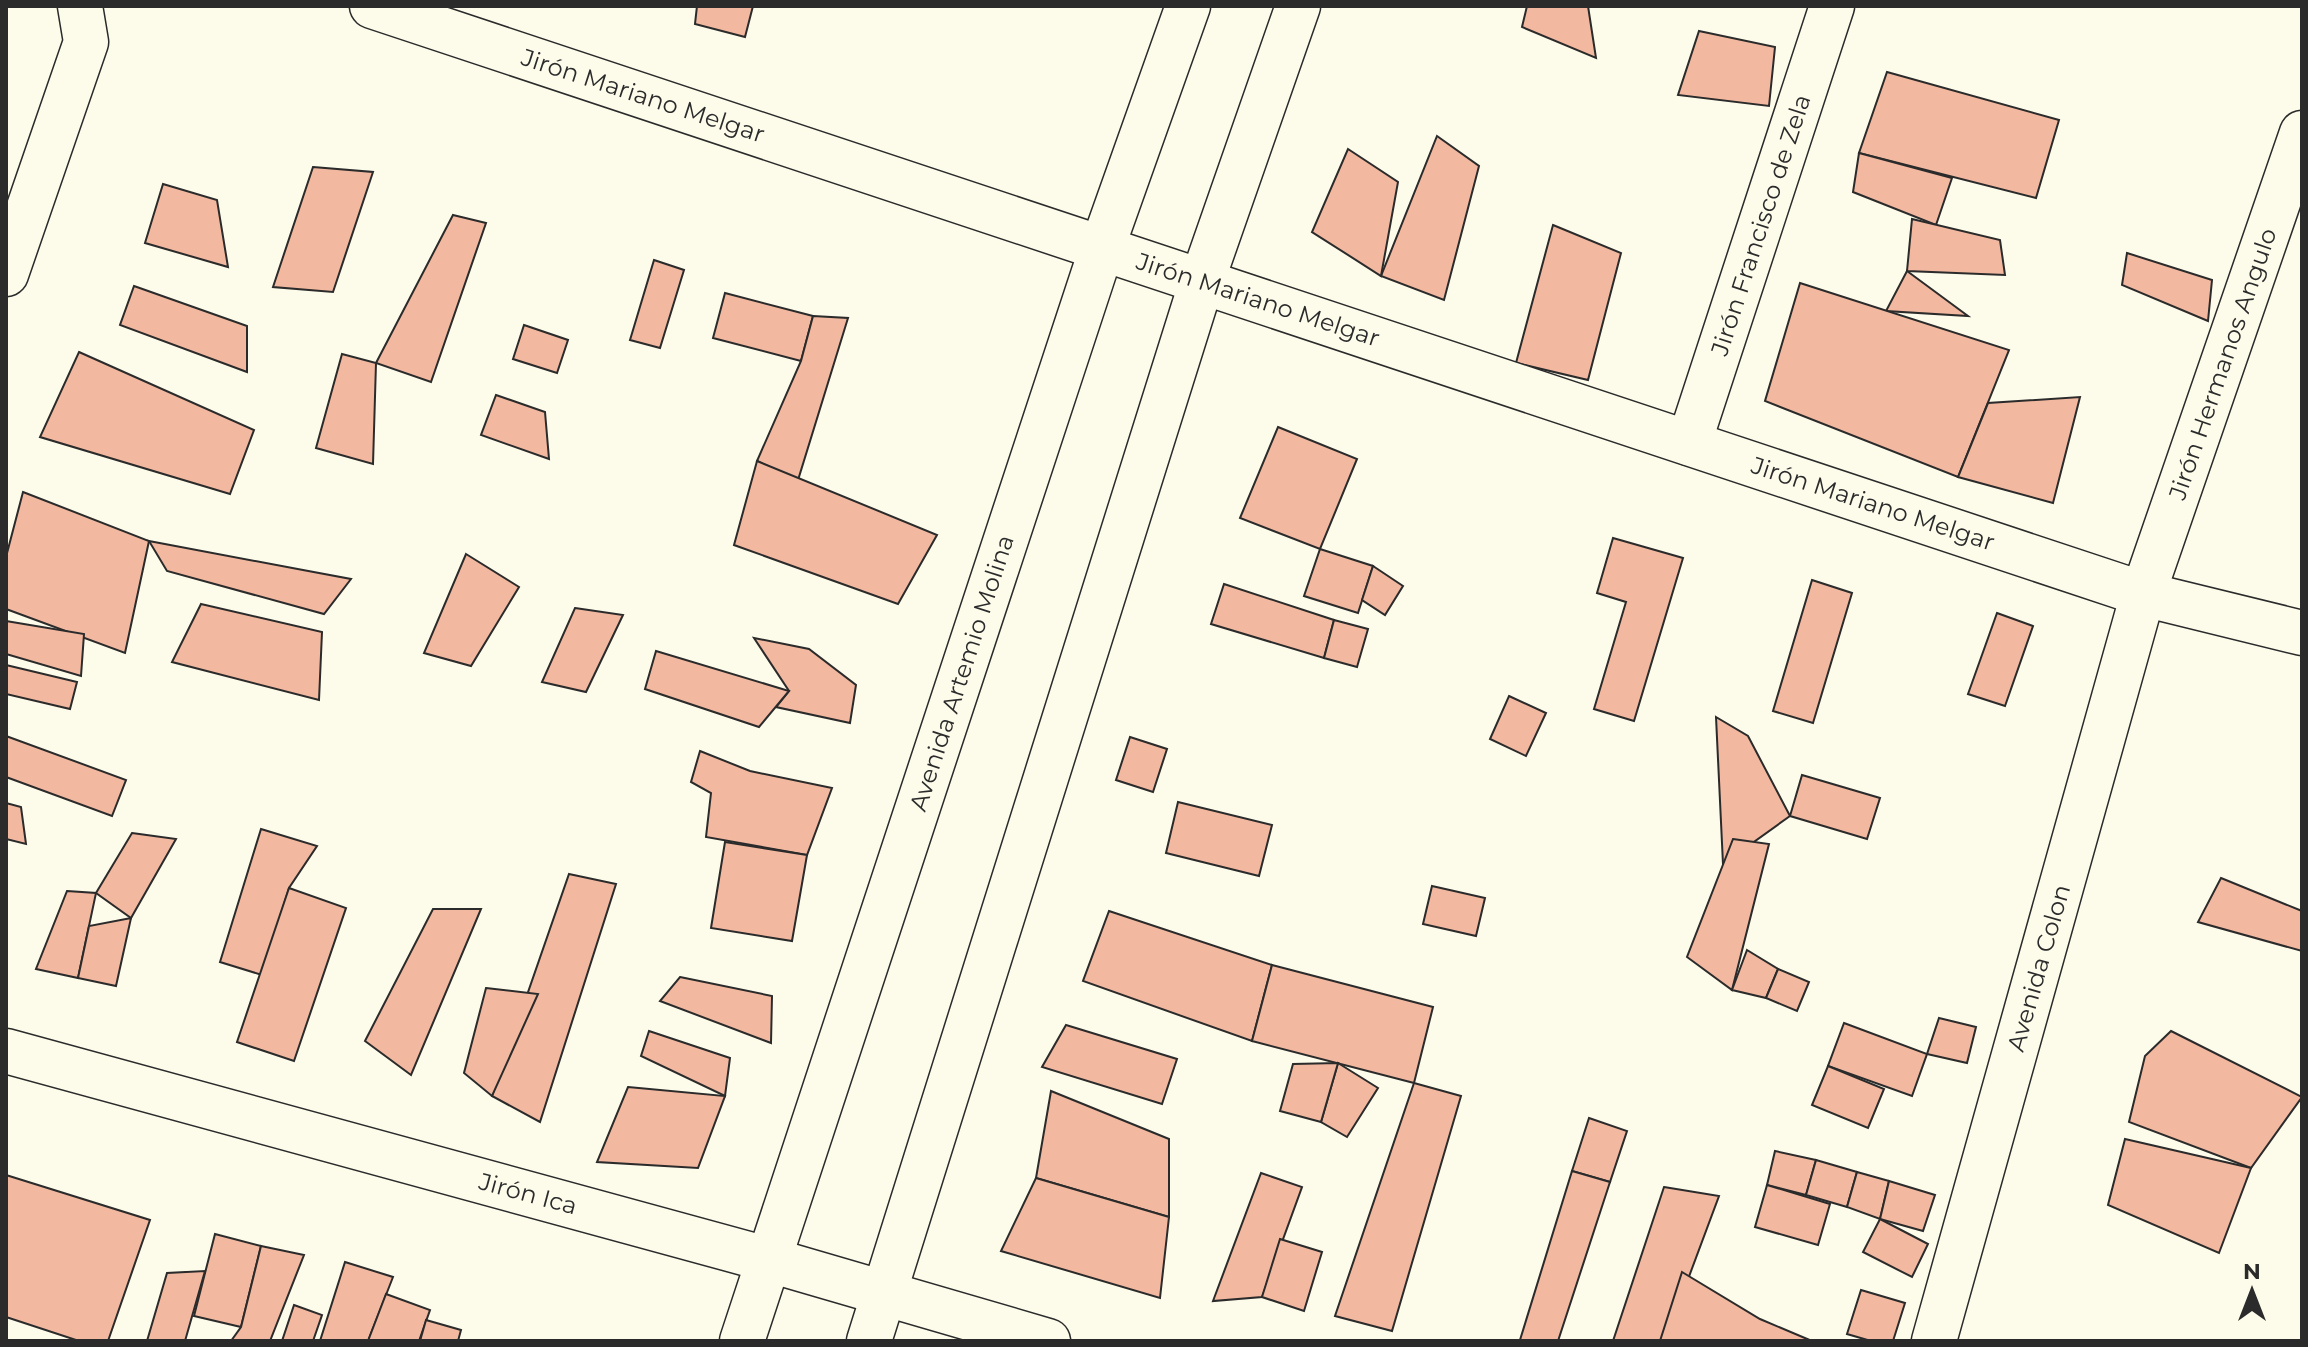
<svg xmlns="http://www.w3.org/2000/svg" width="2308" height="1347" font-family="Montserrat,sans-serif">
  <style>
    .building { fill: #f2b8a0; stroke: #2b2b2b; stroke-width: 2 }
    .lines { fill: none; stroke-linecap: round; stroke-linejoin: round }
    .street-casing { stroke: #2b2b2b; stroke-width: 47 }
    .secondary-casing { stroke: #2b2b2b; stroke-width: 47 }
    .street { stroke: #fdfbea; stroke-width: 44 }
    .secondary { stroke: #fdfbea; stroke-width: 44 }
    .labels { text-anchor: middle; stroke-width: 6; stroke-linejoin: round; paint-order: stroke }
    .street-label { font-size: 24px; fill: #2b2b2b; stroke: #fdfbea }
  </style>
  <rect width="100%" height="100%" fill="#fdfbea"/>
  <g class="building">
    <path d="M697 6H753L745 37 695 24Z"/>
    <path d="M1527 6H1588L1596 58 1522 27Z"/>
    <path d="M1699 31 1775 47 1769 106 1678 95Z"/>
    <path d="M1887 72 2059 120 2036 198 1859 153Z"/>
    <path d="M1437 136 1479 166 1444 300 1381 276Z"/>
    <path d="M1348 149 1398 182 1381 276 1312 232Z"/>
    <path d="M1859 153 1952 178 1936 225 1853 192Z"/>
    <path d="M313 167 373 172 333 292 273 287Z"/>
    <path d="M163 184 217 200 228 267 145 243Z"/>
    <path d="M453 215 486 223 431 382 376 363Z"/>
    <path d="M1912 219 2000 240 2005 275 1907 271Z"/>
    <path d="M1553 225 1621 253 1588 380 1516 363Z"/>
    <path d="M2127 253 2212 280 2208 321 2122 285Z"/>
    <path d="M654 260 684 270 660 348 630 340Z"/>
    <path d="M1907 271 1968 316 1886 311Z"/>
    <path d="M1800 283 2009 350 1958 477 1765 401Z"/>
    <path d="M134 286 247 326V372L120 325Z"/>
    <path d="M725 293 813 316 801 361 713 338Z"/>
    <path d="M813 316 848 318 798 480 757 461 801 361Z"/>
    <path d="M524 325 568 340 557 373 513 359Z"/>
    <path d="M79 352 254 430 230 494 40 437Z"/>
    <path d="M342 354 376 363 373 464 316 448Z"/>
    <path d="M496 395 545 412 549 459 481 435Z"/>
    <path d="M2080 397 2053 503 1958 477 1988 403Z"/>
    <path d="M1278 427 1357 459 1320 549 1240 518Z"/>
    <path d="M757 461 937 535 898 604 734 545Z"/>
    <path d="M23 492 149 541 125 653 6 609V557Z"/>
    <path d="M1613 538 1683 558 1634 721 1594 709 1626 602 1597 593Z"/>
    <path d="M149 541 303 570 351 579 324 614 167 571Z"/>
    <path d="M1320 549 1373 566 1358 613 1304 596Z"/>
    <path d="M466 554 519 587 471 666 424 653Z"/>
    <path d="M1373 566 1403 586 1385 615 1362 600Z"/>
    <path d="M1812 580 1852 593 1813 723 1773 711Z"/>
    <path d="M1224 584 1334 620 1324 658 1211 624Z"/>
    <path d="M201 604 322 632 319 700 172 662Z"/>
    <path d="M575 608 623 615 586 692 542 682Z"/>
    <path d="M1997 613 2033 626 2005 706 1968 694Z"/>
    <path d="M1334 620 1368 629 1357 667 1324 658Z"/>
    <path d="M6 621 84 634 81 676 6 654Z"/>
    <path d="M754 638 809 649 856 685 850 723 776 707 789 691Z"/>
    <path d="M656 651 789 691 759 727 645 689Z"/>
    <path d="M6 665 77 682 70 709 6 694Z"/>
    <path d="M1509 696 1546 713 1526 756 1490 739Z"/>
    <path d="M1716 717 1748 736 1790 816 1723 864Z"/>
    <path d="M6 736 126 780 112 816 6 777Z"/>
    <path d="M1130 737 1167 749 1153 792 1116 780Z"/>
    <path d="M700 751 750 771 832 788 807 855 706 837 711 793 691 782Z"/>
    <path d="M1802 775 1880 798 1867 839 1790 816Z"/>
    <path d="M1178 802 1272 825 1259 876 1166 853Z"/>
    <path d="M6 803 21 807 26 844 6 839Z"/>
    <path d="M261 829 317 846 289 888 262 975 220 962Z"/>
    <path d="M132 833 176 839 131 918 96 893Z"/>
    <path d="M1733 839 1769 844 1732 990 1687 957Z"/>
    <path d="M725 842 807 855 792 941 711 928Z"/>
    <path d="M569 874 616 884 540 1122 492 1096Z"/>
    <path d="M2221 878 2302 911V951L2198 922Z"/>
    <path d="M1432 886 1485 898 1476 936 1423 924Z"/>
    <path d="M289 888 346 908 294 1061 237 1042Z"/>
    <path d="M67 891 96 893 78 978 36 969Z"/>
    <path d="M433 909H481L411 1075 365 1041Z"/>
    <path d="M1109 911 1272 965 1252 1041 1083 981Z"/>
    <path d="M131 918 116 986 78 978 89 926Z"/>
    <path d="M1747 950 1778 969 1766 998 1732 990Z"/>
    <path d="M1272 965 1433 1007 1414 1083 1252 1041Z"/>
    <path d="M1778 969 1809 982 1797 1011 1766 998Z"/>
    <path d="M680 977 772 996 771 1043 660 1001Z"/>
    <path d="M486 988 538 994 492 1096 464 1073Z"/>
    <path d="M1939 1018 1976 1027 1967 1063 1927 1054Z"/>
    <path d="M1844 1023 1927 1054 1912 1096 1828 1066Z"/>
    <path d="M1066 1025 1177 1059 1162 1104 1042 1067Z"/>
    <path d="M649 1031 730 1058 725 1096 641 1056Z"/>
    <path d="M2171 1031 2302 1097 2251 1168 2129 1122 2145 1056Z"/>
    <path d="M1338 1063 1378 1088 1347 1137 1321 1122Z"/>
    <path d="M1338 1063 1321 1122 1280 1111 1293 1064Z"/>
    <path d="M1828 1066 1884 1089 1868 1128 1812 1105Z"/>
    <path d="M1414 1083 1461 1096 1392 1331 1335 1316Z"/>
    <path d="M628 1087 725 1096 698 1168 597 1162Z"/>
    <path d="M1051 1091 1169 1139V1217L1036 1178Z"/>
    <path d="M1589 1118 1627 1131 1610 1182 1572 1171Z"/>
    <path d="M2125 1139 2251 1168 2219 1253 2108 1205Z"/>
    <path d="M1775 1151 1816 1160 1806 1195 1767 1185Z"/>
    <path d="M1816 1160 1857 1172 1847 1207 1806 1195Z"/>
    <path d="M1572 1171 1610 1182 1558 1341H1525L1520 1340Z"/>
    <path d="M1857 1172 1889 1181 1880 1219 1847 1207Z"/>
    <path d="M1261 1173 1302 1187 1262 1297 1213 1301Z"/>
    <path d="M6 1175 150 1220 108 1341H79L6 1317Z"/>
    <path d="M1036 1178 1169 1217 1160 1298 1001 1251Z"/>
    <path d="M1889 1181 1935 1195 1923 1231 1880 1219Z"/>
    <path d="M1767 1185 1830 1204 1818 1245 1755 1227Z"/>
    <path d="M1664 1187 1719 1196 1665 1341H1613Z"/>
    <path d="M1880 1219 1928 1244 1912 1277 1863 1252Z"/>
    <path d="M215 1234 261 1246 241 1327 194 1316Z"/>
    <path d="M1280 1239 1322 1252 1304 1311 1262 1297Z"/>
    <path d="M261 1246 304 1255 270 1341H231L241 1327Z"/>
    <path d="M345 1262 393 1277 368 1341H320Z"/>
    <path d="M205 1271 185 1341H147L167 1273Z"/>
    <path d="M1682 1272 1760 1319 1812 1341H1660Z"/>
    <path d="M1861 1290 1905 1303 1893 1341H1871L1847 1334Z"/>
    <path d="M386 1294 430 1310 419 1341H368Z"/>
    <path d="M294 1305 322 1315 313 1341H282Z"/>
    <path d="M426 1320 461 1330 458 1341H420Z"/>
  </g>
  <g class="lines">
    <defs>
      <g id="street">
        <path d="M372 6 2143 594 2302 633"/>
        <path d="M6 274 86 42 80 6"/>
        <path d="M1689 443 1832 6"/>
        <path d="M6 1051 770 1260 1048 1341"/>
        <path d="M1934 1341 2143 594 2302 133"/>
      </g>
      <g id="secondary">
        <path d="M742 1341 1102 248 1188 6"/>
        <path d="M869 1341 1202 281 1298 6"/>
      </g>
    </defs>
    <use href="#street" class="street-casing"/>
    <use href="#secondary" class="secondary-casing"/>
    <use href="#street" class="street"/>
    <use href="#secondary" class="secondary"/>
  </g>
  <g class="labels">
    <g class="street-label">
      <text transform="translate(643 96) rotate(18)" y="8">Jirón Mariano Melgar</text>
      <text transform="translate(1761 225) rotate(-72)" y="8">Jirón Francisco de Zela</text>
      <text transform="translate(1258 300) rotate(18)" y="8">Jirón Mariano Melgar</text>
      <text transform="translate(2223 364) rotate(-71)" y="8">Jirón Hermanos Angulo</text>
      <text transform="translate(1873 504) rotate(18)" y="8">Jirón Mariano Melgar</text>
      <text transform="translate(962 673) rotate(-72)" y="8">Avenida Artemio Molina</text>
      <text transform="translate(2039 968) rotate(-74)" y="8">Avenida Colon</text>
      <text transform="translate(528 1194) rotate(15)" y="8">Jirón Ica</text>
    </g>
  </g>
  <rect width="2308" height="1347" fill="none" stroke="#2b2b2b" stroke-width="16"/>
  <g transform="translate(2252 1291)" stroke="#fdfbea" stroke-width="6" paint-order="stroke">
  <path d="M0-6L14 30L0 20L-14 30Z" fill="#2b2b2b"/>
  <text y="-12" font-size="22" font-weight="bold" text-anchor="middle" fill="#2b2b2b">N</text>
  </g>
</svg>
